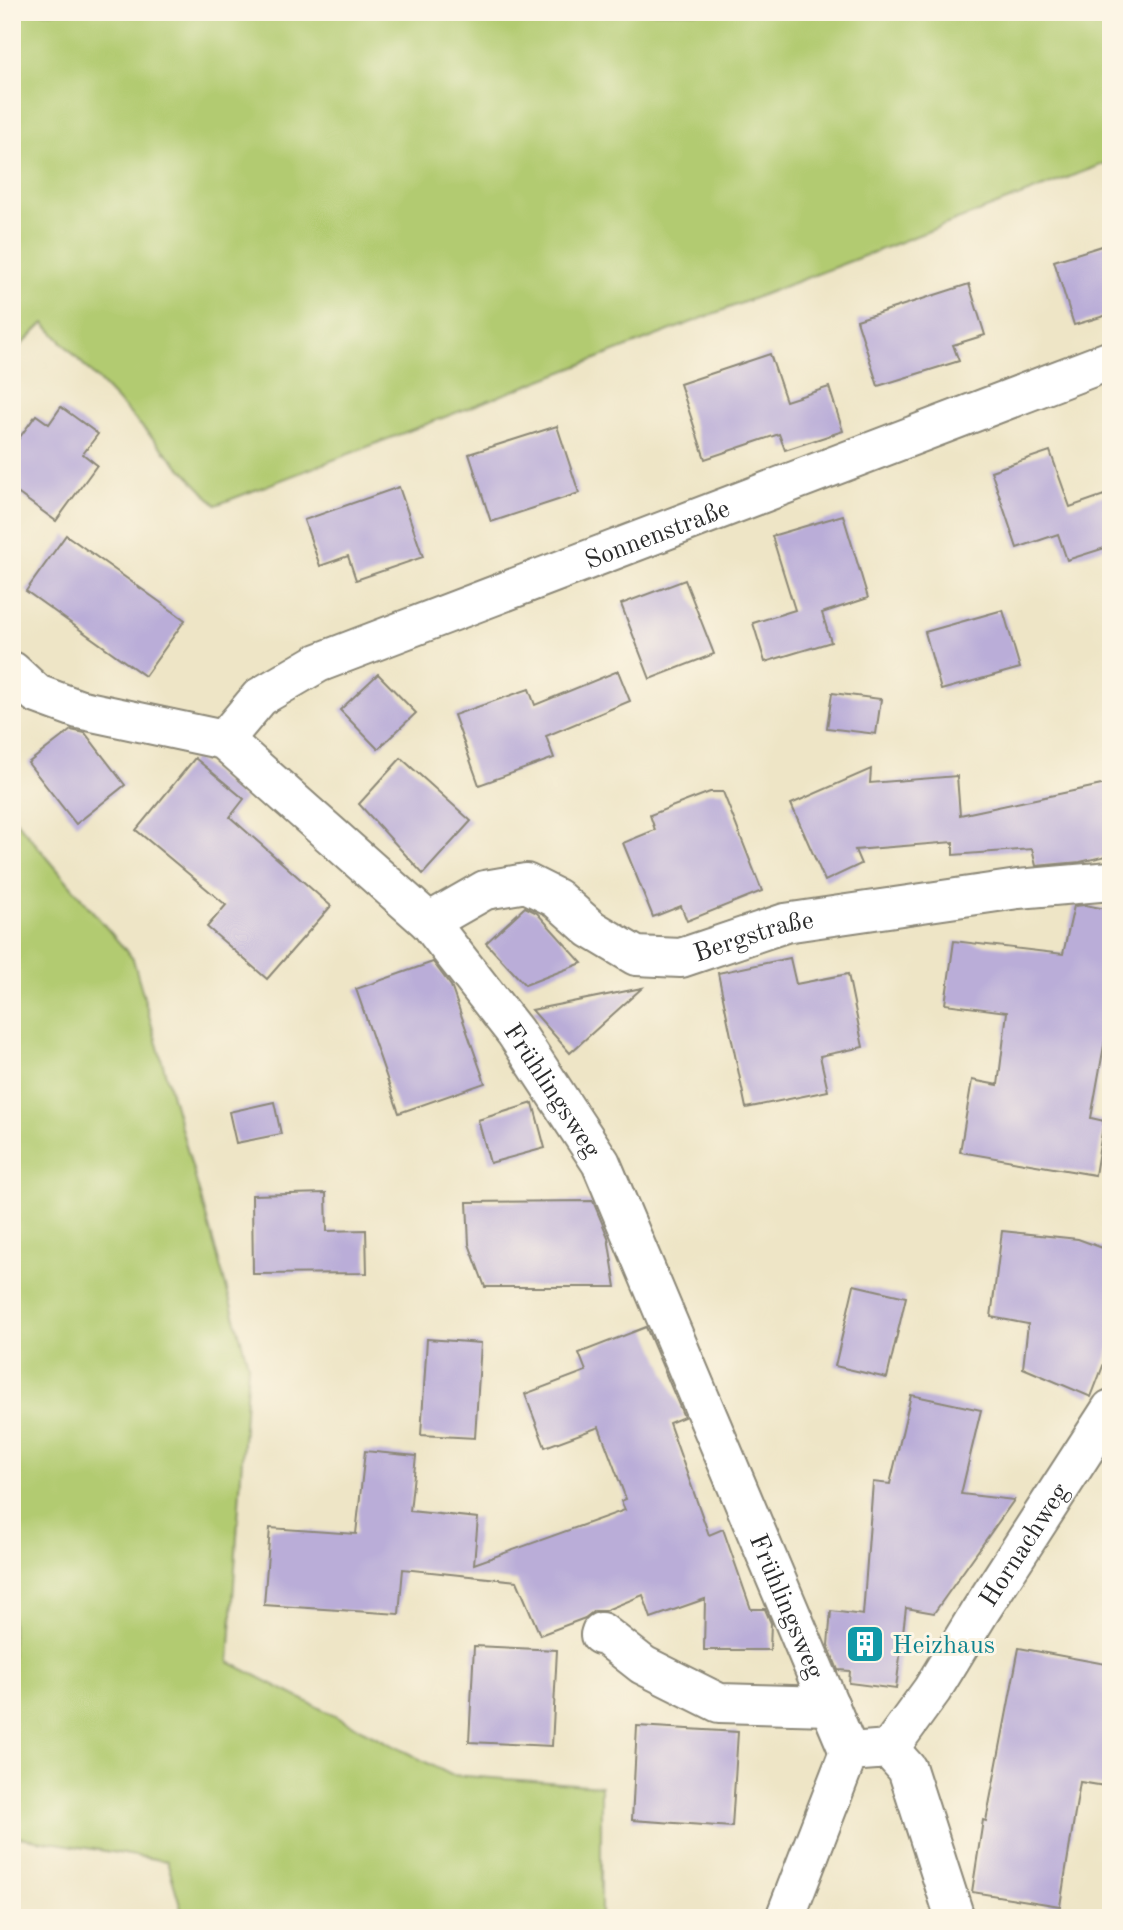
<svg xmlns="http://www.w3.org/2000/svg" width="1123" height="1930" font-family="'Old Standard TT',serif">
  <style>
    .green { fill: #b2cb71; stroke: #6e7b4e; stroke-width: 2 }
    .building { fill: #baadd8 }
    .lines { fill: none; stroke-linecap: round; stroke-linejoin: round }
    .minor-casing { stroke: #8c8878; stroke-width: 42 }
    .tertiary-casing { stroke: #8c8878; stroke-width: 42 }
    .minor { stroke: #fff; stroke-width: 38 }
    .tertiary { stroke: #fff; stroke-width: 38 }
    .labels { text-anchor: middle; stroke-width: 6; stroke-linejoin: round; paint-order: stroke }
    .street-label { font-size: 26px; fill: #2b2b2b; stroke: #fcf5e5 }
    .culture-label { font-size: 26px; fill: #0d838f; stroke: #fcf5e5; text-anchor: start }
  </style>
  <rect width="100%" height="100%" fill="#fcf5e5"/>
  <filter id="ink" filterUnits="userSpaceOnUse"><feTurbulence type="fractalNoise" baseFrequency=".0143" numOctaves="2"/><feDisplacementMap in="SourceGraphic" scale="14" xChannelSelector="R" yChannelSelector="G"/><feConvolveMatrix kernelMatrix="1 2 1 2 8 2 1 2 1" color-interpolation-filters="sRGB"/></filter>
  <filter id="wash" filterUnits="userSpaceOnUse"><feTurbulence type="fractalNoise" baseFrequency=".00686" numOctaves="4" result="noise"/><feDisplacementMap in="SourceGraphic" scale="28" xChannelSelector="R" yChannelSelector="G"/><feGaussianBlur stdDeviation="1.57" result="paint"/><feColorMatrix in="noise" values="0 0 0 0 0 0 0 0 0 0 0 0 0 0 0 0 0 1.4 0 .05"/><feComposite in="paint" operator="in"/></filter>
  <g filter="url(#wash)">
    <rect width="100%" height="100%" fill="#eee5c6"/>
    <g class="green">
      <path d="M12 12H1111V161L216 505 44 323 12 354Z"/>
      <path d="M12 816 133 959 248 1364 229 1662 451 1775 601 1786V1918H184L167 1861 12 1836Z"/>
    </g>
    <g id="blocks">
      <g class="building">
        <path d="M1111 243V314L1074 325 1054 261Z"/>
        <path d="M969 284 985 335 953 345 959 361 878 386 857 320Z"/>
        <path d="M770 354 786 401 829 387 843 431 785 450 779 434 705 459 680 384Z"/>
        <path d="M61 407 98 434 83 454 97 465 56 521 12 489V448L36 415 49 424Z"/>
        <path d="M557 426 579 493 491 522 469 454Z"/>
        <path d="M1050 451 1070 507 1104 495 1111 514V546L1067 560 1058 534 1017 548 991 471Z"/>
        <path d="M399 487 423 557 356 580 348 556 320 566 304 520Z"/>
        <path d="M843 515 868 598 822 613 831 642 765 662 753 623 795 610 772 536Z"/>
        <path d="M66 535 185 620 145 676 26 591Z"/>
        <path d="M685 580 714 654 650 679 621 604Z"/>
        <path d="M1003 610 1020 668 941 690 925 632Z"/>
        <path d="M618 671 630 701 546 736 554 758 479 785 454 715 529 689 535 705Z"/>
        <path d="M378 674 416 713 378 749 340 710Z"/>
        <path d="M832 693 881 699 876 734 827 728Z"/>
        <path d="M71 730 85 733 125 785 76 824 28 763Z"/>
        <path d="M195 758 244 799 230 817 331 906 267 979 207 927 226 905 136 830Z"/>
        <path d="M401 758 471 821 423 874 359 804Z"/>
        <path d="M871 769 870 783 957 776 960 815 1111 783V855L1080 862 1036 866 1032 849 953 855V842L855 850 861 864 825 881 791 804Z"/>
        <path d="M710 792H723L762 891 687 921 681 906 653 917 623 843 655 830 650 815Z"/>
        <path d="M1085 905 1111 910V1030L1107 1029 1091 1118 1104 1121 1095 1175 960 1152 972 1080 998 1085 1007 1012 945 1004 954 941 1063 954 1074 906Z"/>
        <path d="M525 907 537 913 582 963 525 985 486 943Z"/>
        <path d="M790 958 796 984 848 974 863 1047 820 1056 828 1091 746 1108 718 973Z"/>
        <path d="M433 962 451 986 485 1083 399 1113 356 989Z"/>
        <path d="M642 988 570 1053 532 1010Z"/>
        <path d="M274 1102 281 1134 236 1143 229 1112Z"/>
        <path d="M533 1103 545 1148 490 1163 478 1120Z"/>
        <path d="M326 1193 327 1231 366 1230 367 1273 253 1274 252 1195Z"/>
        <path d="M593 1201 608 1237 616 1287H485L469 1244 467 1202Z"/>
        <path d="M1002 1231 1078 1239 1111 1251V1345L1091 1397 1023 1368 1028 1324 991 1317Z"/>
        <path d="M854 1285 906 1297 887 1378 835 1366Z"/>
        <path d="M646 1327 684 1417 669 1423 709 1535 723 1529 751 1609H765L771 1623 770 1650H704L705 1599 651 1618 643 1595 604 1611H594L585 1618 540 1635 517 1581 403 1569 399 1614 264 1605 270 1528 356 1534 365 1451 416 1456 410 1511 478 1518 474 1564 625 1510 621 1501 626 1499 599 1427 545 1447 525 1394 586 1371 579 1353Z"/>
        <path d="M427 1339 481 1343 475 1438 421 1435Z"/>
        <path d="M911 1395 981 1410 961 1494 1014 1500 934 1613 906 1608 896 1689 849 1683 850 1671 838 1670 828 1645 831 1611 863 1615 873 1482 890 1484Z"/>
        <path d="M474 1646 557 1650 552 1746 469 1742Z"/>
        <path d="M1019 1648 1111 1665V1787L1080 1782 1060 1906 972 1892 983 1820 986 1821Z"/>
        <path d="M637 1726 738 1732 732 1827 632 1820Z"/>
      </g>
    </g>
  </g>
  <g filter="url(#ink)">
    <use href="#blocks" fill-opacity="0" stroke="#8c8878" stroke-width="2"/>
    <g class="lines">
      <defs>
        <g id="minor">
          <path id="s1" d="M12 671 37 694 78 709 224 740 429 922 515 1032 601 1163 849 1752"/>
          <path id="s2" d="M224 740 260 697 318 663 1111 360"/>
          <path id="s3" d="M429 922 485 890 526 883 556 898 591 929 636 956 681 958 785 923 1018 889 1111 881"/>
          <path d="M600 1635 601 1632 643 1665 719 1703 830 1706"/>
          <path id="s4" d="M889 1749 932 1690 979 1613 1111 1409"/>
        </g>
        <path id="tertiary" d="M785 1918 849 1752 889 1749 907 1769 955 1918"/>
      </defs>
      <use href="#minor" class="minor-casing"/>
      <use href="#tertiary" class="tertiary-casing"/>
      <use href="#minor" class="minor"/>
      <use href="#tertiary" class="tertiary"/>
    </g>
  </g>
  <defs>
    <symbol id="building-square" viewBox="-11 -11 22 22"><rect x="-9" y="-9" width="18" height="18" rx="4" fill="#0f9aa8" stroke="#fcf5e5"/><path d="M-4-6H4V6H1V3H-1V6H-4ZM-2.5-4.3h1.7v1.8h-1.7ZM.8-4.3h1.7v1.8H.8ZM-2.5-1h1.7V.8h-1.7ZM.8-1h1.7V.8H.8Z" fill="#fff"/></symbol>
  </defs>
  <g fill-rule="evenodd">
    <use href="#building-square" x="843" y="1622" width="44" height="44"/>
  </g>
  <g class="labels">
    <g class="street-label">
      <text dy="9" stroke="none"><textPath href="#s2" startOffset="486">Sonnenstraße</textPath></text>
      <text dy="9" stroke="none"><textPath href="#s3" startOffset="360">Bergstraße</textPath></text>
      <text dy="9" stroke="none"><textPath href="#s1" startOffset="710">Frühlingsweg</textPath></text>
      <text dy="9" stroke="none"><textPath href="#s4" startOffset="245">Hornachweg</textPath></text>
      <text dy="9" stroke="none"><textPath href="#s1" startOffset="1278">Frühlingsweg</textPath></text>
    </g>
    <g class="culture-label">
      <text x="892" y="1653">Heizhaus</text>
    </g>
  </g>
  <rect width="1123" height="1930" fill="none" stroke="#fcf5e5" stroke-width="42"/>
</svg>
